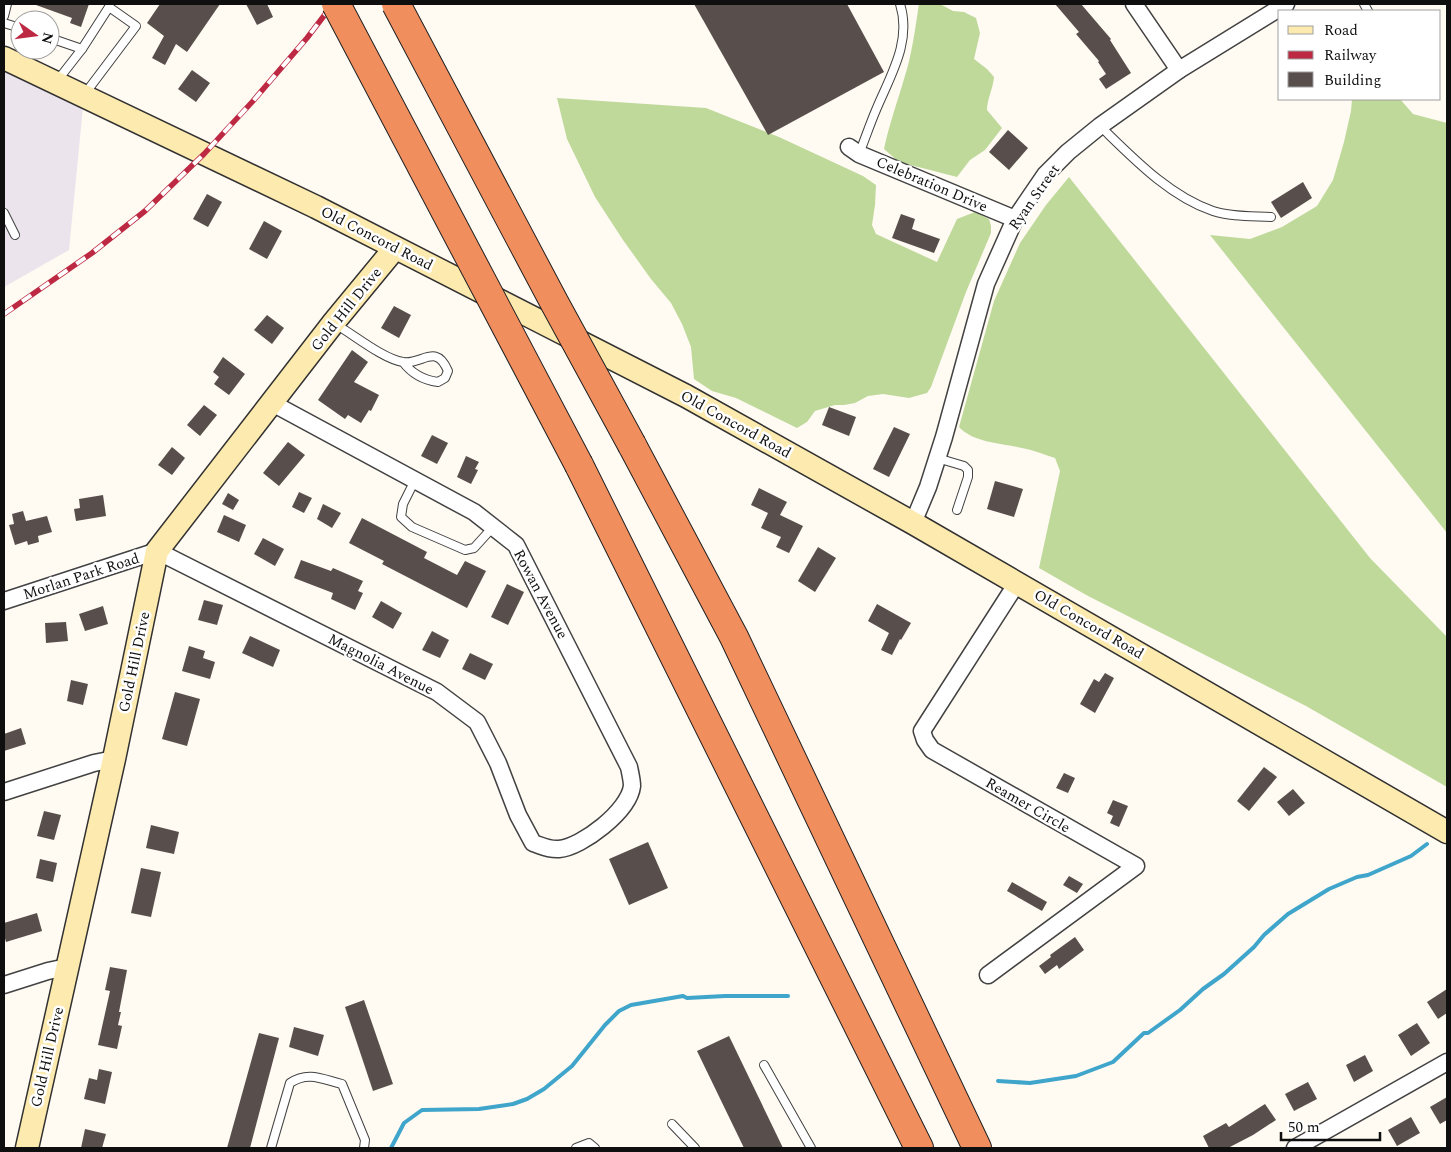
<svg xmlns="http://www.w3.org/2000/svg" width="1451" height="1152" font-family="Spectral,serif">
  <style>
    .industrial { fill: #ebe4ed }
    .forest { fill: #bfd99b }
    .lines { fill: none; stroke-linecap: round; stroke-linejoin: round }
    .stream { stroke: #3fa5cb; stroke-width: 4 }
    .building { fill: #584f4c }
    .lane-casing { stroke: #424242; stroke-width: 10 }
    .street-casing { stroke: #424242; stroke-width: 19 }
    .secondary-casing { stroke: #313131; stroke-width: 25 }
    .highway-casing { stroke: #202020; stroke-width: 30 }
    .lane { stroke: #fff; stroke-width: 8 }
    .street { stroke: #fff; stroke-width: 16 }
    .secondary { stroke: #fdeaae; stroke-width: 22 }
    .highway { stroke: #f18e5d; stroke-width: 28 }
    .rail-casing { stroke: #bd2943; stroke-width: 5.5 }
    .rail { stroke: #fff; stroke-width: 4; stroke-dasharray: 11; stroke-linecap: butt }
    .highway-bridge-casing { stroke: #202020; stroke-width: 30; stroke-linecap: butt }
    .highway-bridge { stroke: #f18e5d; stroke-width: 28 }
    .labels { text-anchor: middle; stroke-width: 5; stroke-linejoin: round; paint-order: stroke }
    .street-label { font-size: 15px; fill: #0f0f0f; stroke: #fff }
  </style>
  <rect width="100%" height="100%" fill="#fffaf2"/>
  <path class="industrial" d="M4 71 83 107 69 250 4 287Z"/>
  <g class="forest">
    <path d="M919 4H940L953 11 964 12 976 18 980 33 974 59 987 69 994 77C993 89 987 99 987 110L1002 128 985 150 970 160 957 177 899 162 884 149C889 125 897 103 904 79 912 55 915 29 919 4Z"/>
    <path d="M557 98 706 108 779 137 863 176 876 185 875 205 872 225 876 234 937 262 957 219 975 212 989 219 991 226V233L966 292 931 387 927 393 909 398 883 394 868 396 855 403 844 405H835L815 411 807 422 797 428 736 398 712 391 694 379 691 347 682 324 671 303 651 279 623 240 595 197 567 139Z"/>
    <path d="M1352 99H1400L1413 114 1447 123V533L1210 235 1250 239 1282 227 1317 206 1333 180 1344 142 1351 111Z"/>
    <path d="M1069 177 1370 558 1447 637V787L1306 706 1088 596 1039 568 1060 471 1055 458C1043 454 1030 449 1017 447 998 443 973 442 959 427L994 301 1020 243 1046 205Z"/>
  </g>
  <g class="lines">
    <g class="stream">
      <path d="M998 1081 1030 1083 1076 1076 1113 1062 1144 1033H1148L1180 1010 1203 989 1224 974 1254 947 1264 935 1288 914 1329 889 1357 877 1368 875 1411 856 1427 844"/>
      <path d="M391 1148 404 1123 422 1110 479 1109 513 1104 527 1099 544 1089 572 1066 605 1025 619 1011 631 1005 683 996 687 998 725 996H788"/>
    </g>
  </g>
  <g class="building">
    <path d="M36 4H89L81 27 70 23 72 18 36 5Z"/>
    <path d="M160 4H220L187 52 176 44 165 65 152 58 164 36 147 23Z"/>
    <path d="M246 4H267L273 17 257 25Z"/>
    <path d="M694 4H847L884 72 768 135Z"/>
    <path d="M1055 4H1081L1111 39 1110 40 1131 73 1106 89 1099 79 1106 74 1098 62 1099 61 1076 34 1079 32Z"/>
    <path d="M192 70 210 83 196 102 178 89Z"/>
    <path d="M1008 130 1028 148 1009 170 989 152Z"/>
    <path d="M1303 182 1312 198 1281 218 1271 202Z"/>
    <path d="M207 194 222 202 208 227 193 219Z"/>
    <path d="M901 214 915 219 912 229 940 239 934 253 892 238Z"/>
    <path d="M264 221 282 231 267 259 249 249Z"/>
    <path d="M394 306 411 315 399 338 381 328Z"/>
    <path d="M267 315 284 328 272 344 254 330Z"/>
    <path d="M352 350 368 362 354 382 379 395 371 411 369 410 361 423 348 415 345 419 318 400Z"/>
    <path d="M223 357 245 374 229 395 214 384 219 377 213 372Z"/>
    <path d="M204 405 217 415 200 436 187 425Z"/>
    <path d="M829 407 856 417 849 436 822 425Z"/>
    <path d="M894 427 910 434 889 477 873 469Z"/>
    <path d="M432 435 448 443 437 464 421 456Z"/>
    <path d="M288 442 305 455 279 486 263 473Z"/>
    <path d="M172 447 185 458 172 475 158 465Z"/>
    <path d="M466 456 479 462 475 469 478 470 471 484 457 477Z"/>
    <path d="M995 481 1023 489 1014 517 987 509Z"/>
    <path d="M759 488 787 502 780 515 803 526 789 553 776 547 781 537 761 528 768 513 751 505Z"/>
    <path d="M299 492 312 498 304 513 292 507Z"/>
    <path d="M228 493 239 500 233 510 222 504Z"/>
    <path d="M103 495 106 516 76 521 74 509 80 508 79 499Z"/>
    <path d="M323 504 341 513 332 528 317 519Z"/>
    <path d="M23 511 26 521 47 516 52 532 38 536 39 542 28 545 27 541 15 545 9 525 14 524 12 514Z"/>
    <path d="M224 515 246 525 239 542 217 532Z"/>
    <path d="M362 518 427 552 424 558 457 575 465 561 486 571 467 608 382 564 384 561 349 543Z"/>
    <path d="M263 538 284 549 275 566 254 554Z"/>
    <path d="M818 547 836 558 815 592 798 581Z"/>
    <path d="M301 560 331 571 333 568 363 581 358 591 363 593 355 610 331 599 333 593 294 578Z"/>
    <path d="M507 584 524 592 508 625 491 617Z"/>
    <path d="M204 600 223 605 217 625 198 620Z"/>
    <path d="M381 601 402 613 393 629 372 617Z"/>
    <path d="M877 604 911 623 901 640 900 639 892 655 881 650 889 633 868 621Z"/>
    <path d="M103 606 108 624 85 631 79 614Z"/>
    <path d="M66 622 68 641 46 643 45 623Z"/>
    <path d="M432 631 449 640 440 658 422 650Z"/>
    <path d="M250 636 280 650 273 667 242 653Z"/>
    <path d="M189 646 205 651 203 658 215 662 210 679 182 671Z"/>
    <path d="M470 653 493 664 485 680 462 669Z"/>
    <path d="M1105 673 1114 678 1095 713 1080 704 1094 679 1099 682Z"/>
    <path d="M71 680 88 684 83 705 67 701Z"/>
    <path d="M175 692 200 699 187 746 162 739Z"/>
    <path d="M21 728 26 744 4 751V734Z"/>
    <path d="M1264 767 1277 777 1249 811 1237 801Z"/>
    <path d="M1064 773 1075 778 1068 793 1056 788Z"/>
    <path d="M1293 789 1305 803 1289 816 1277 802Z"/>
    <path d="M1113 800 1128 806 1119 827 1110 823 1113 816 1107 813Z"/>
    <path d="M44 811 61 815 54 840 37 836Z"/>
    <path d="M151 825 179 832 174 854 146 848Z"/>
    <path d="M648 842 668 888 629 905 609 859Z"/>
    <path d="M40 859 57 863 53 882 36 878Z"/>
    <path d="M141 868 161 872 151 917 131 913Z"/>
    <path d="M1069 876 1083 884 1077 893 1063 885Z"/>
    <path d="M1012 882 1047 902 1042 911 1007 891Z"/>
    <path d="M37 913 42 931 6 942 4 935V923Z"/>
    <path d="M1075 937 1084 950 1059 969 1057 965 1045 974 1039 966 1051 957 1050 955Z"/>
    <path d="M110 967 127 970 119 1012H121L118 1025 122 1026 117 1049 98 1045 110 991 105 990Z"/>
    <path d="M1447 989V1013L1438 1019 1427 1002Z"/>
    <path d="M364 1000 393 1084 373 1091 345 1007Z"/>
    <path d="M1417 1023 1430 1043 1411 1056 1398 1035Z"/>
    <path d="M294 1027 324 1035 318 1056 289 1047Z"/>
    <path d="M259 1033 279 1038 250 1148H227Z"/>
    <path d="M729 1036 783 1148H744L697 1051Z"/>
    <path d="M1365 1055 1373 1071 1354 1082 1346 1065Z"/>
    <path d="M99 1069 112 1072 105 1104 84 1099 89 1078 97 1080Z"/>
    <path d="M1308 1082 1317 1099 1294 1111 1285 1094Z"/>
    <path d="M1447 1097V1120L1440 1124 1430 1107Z"/>
    <path d="M1265 1104 1276 1120 1253 1135 1228 1148H1209L1203 1136 1226 1123 1229 1127Z"/>
    <path d="M1411 1117 1420 1133 1397 1146 1388 1130Z"/>
    <path d="M85 1129 106 1134 102 1148H81Z"/>
  </g>
  <g class="lines">
    <defs>
      <g id="lane">
        <path d="M1364 4 1368 11"/>
        <path d="M4 16 7 4"/>
        <path d="M4 23 20 28"/>
        <path d="M50 38 82 49 109 7 136 26 84 95"/>
        <path d="M57 81 82 49"/>
        <path d="M1100 126C1133 158 1169 196 1213 211 1231 217 1252 216 1271 217"/>
        <path d="M859 154C865 139 870 124 876 110 890 76 912 42 900 4"/>
        <path d="M4 213 15 235"/>
        <path d="M335 324C353 334 383 359 403 362 422 365 436 342 448 371L445 378 438 382C423 380 412 374 403 362"/>
        <path d="M937 458 964 466 968 470V477L957 510"/>
        <path d="M415 480 403 504 401 517 412 527 465 550 474 548 493 527"/>
        <path d="M764 1065 811 1148"/>
        <path d="M672 1124 695 1148"/>
        <path d="M271 1148 290 1083C308 1071 322 1079 342 1084L365 1140 364 1148"/>
        <path d="M576 1148 589 1143 595 1148"/>
      </g>
      <g id="street">
        <path d="M1134 4 1179 70"/>
        <path d="M849 147 859 154 1015 219"/>
        <path d="M913 523 928 487 944 437 986 284 1015 219 1045 175 1068 152 1100 126 1179 70 1286 4"/>
        <path d="M4 601 157 551 437 692 477 722 498 763 518 815 533 843C542 846 549 850 559 849 582 847 629 811 632 786 632 780 630 772 629 767L516 545 474 512 272 403"/>
        <path d="M4 792 94 763 114 759"/>
        <path d="M988 975 1136 866 932 750 925 740 922 731 1017 583"/>
        <path d="M4 985 48 971 67 967"/>
        <path d="M1295 1148 1447 1062"/>
      </g>
      <g id="secondary">
        <path d="M4 58 316 207 686 396 913 523 1447 832"/>
        <path d="M27 1148 114 759 157 551 334 322 395 248"/>
      </g>
      <g id="highway">
        <path d="M632 445 734 637 977 1148"/>
        <path d="M579 465 919 1148"/>
      </g>
    </defs>
    <use href="#lane" class="lane-casing"/>
    <use href="#street" class="street-casing"/>
    <use href="#secondary" class="secondary-casing"/>
    <use href="#highway" class="highway-casing"/>
    <use href="#lane" class="lane"/>
    <use href="#street" class="street"/>
    <use href="#secondary" class="secondary"/>
    <use href="#highway" class="highway"/>
    <defs>
      <path id="rail" d="M4 314 92 253 145 211 204 154 253 101 307 38 333 4"/>
    </defs>
    <use href="#rail" class="rail-casing"/>
    <use href="#rail" class="rail"/>
    <defs>
      <g id="highway-bridge">
        <path d="M336 4 579 465"/>
        <path d="M396 4 554 302 632 445"/>
      </g>
    </defs>
    <use href="#highway-bridge" class="highway-bridge-casing"/>
    <use href="#highway-bridge" class="highway-bridge"/>
  </g>
  <g class="labels">
    <g class="street-label">
      <text transform="translate(932 184) rotate(23)" y="5">Celebration Drive</text>
      <text transform="translate(1034 197) rotate(-55)" y="5">Ryan Street</text>
      <text transform="translate(377 238) rotate(27)" y="5">Old Concord Road</text>
      <text transform="translate(346 309) rotate(-51)" y="5">Gold Hill Drive</text>
      <text transform="translate(736 424) rotate(29)" y="5">Old Concord Road</text>
      <text transform="translate(81 576) rotate(-18)" y="5">Morlan Park Road</text>
      <text transform="translate(541 594) rotate(62)" y="5">Rowan Avenue</text>
      <text transform="translate(1089 624) rotate(30)" y="5">Old Concord Road</text>
      <text transform="translate(134 662) rotate(-78)" y="5">Gold Hill Drive</text>
      <text transform="translate(381 664) rotate(27)" y="5">Magnolia Avenue</text>
      <text transform="translate(1028 805) rotate(30)" y="5">Reamer Circle</text>
      <text transform="translate(47 1057) rotate(-77)" y="5">Gold Hill Drive</text>
    </g>
  </g>
  <rect width="1451" height="1152" fill="none" stroke="#0f0f0f" stroke-width="10"/>
  <rect x="1278" y="10" width="162" height="90" fill="#ffffff" stroke="#9f9f9f"/>
  <rect x="1288" y="26" width="25" height="8" fill="#fdeaae" stroke="#9f9f9f"/>
  <text x="1324" y="35" font-size="15" fill="#0f0f0f">Road</text>
  <rect x="1288" y="51" width="25" height="8" fill="#bd2943" stroke="#9f9f9f"/>
  <text x="1324" y="60" font-size="15" fill="#0f0f0f">Railway</text>
  <rect x="1288" y="72" width="25" height="15" fill="#584f4c" stroke="#9f9f9f"/>
  <text x="1324" y="85" font-size="15" fill="#0f0f0f">Building</text>
  <g transform="translate(35 35) rotate(104)"><circle r="24" fill="#ffffff" stroke="#9f9f9f"/>
  <path d="M0-4L9 19L0 12L-9 19Z" fill="#bd2943"/>
  <text y="-8" font-size="14" font-weight="bold" text-anchor="middle" fill="#0f0f0f">N</text>
  </g>
  <path d="M1281 1132v8h99v-8" fill="none" stroke="#0f0f0f" stroke-width="2.5"/>
  <text x="1288" y="1132" font-size="15" fill="#0f0f0f" stroke="#ffffff" stroke-width="4" paint-order="stroke">50 m</text>
</svg>
